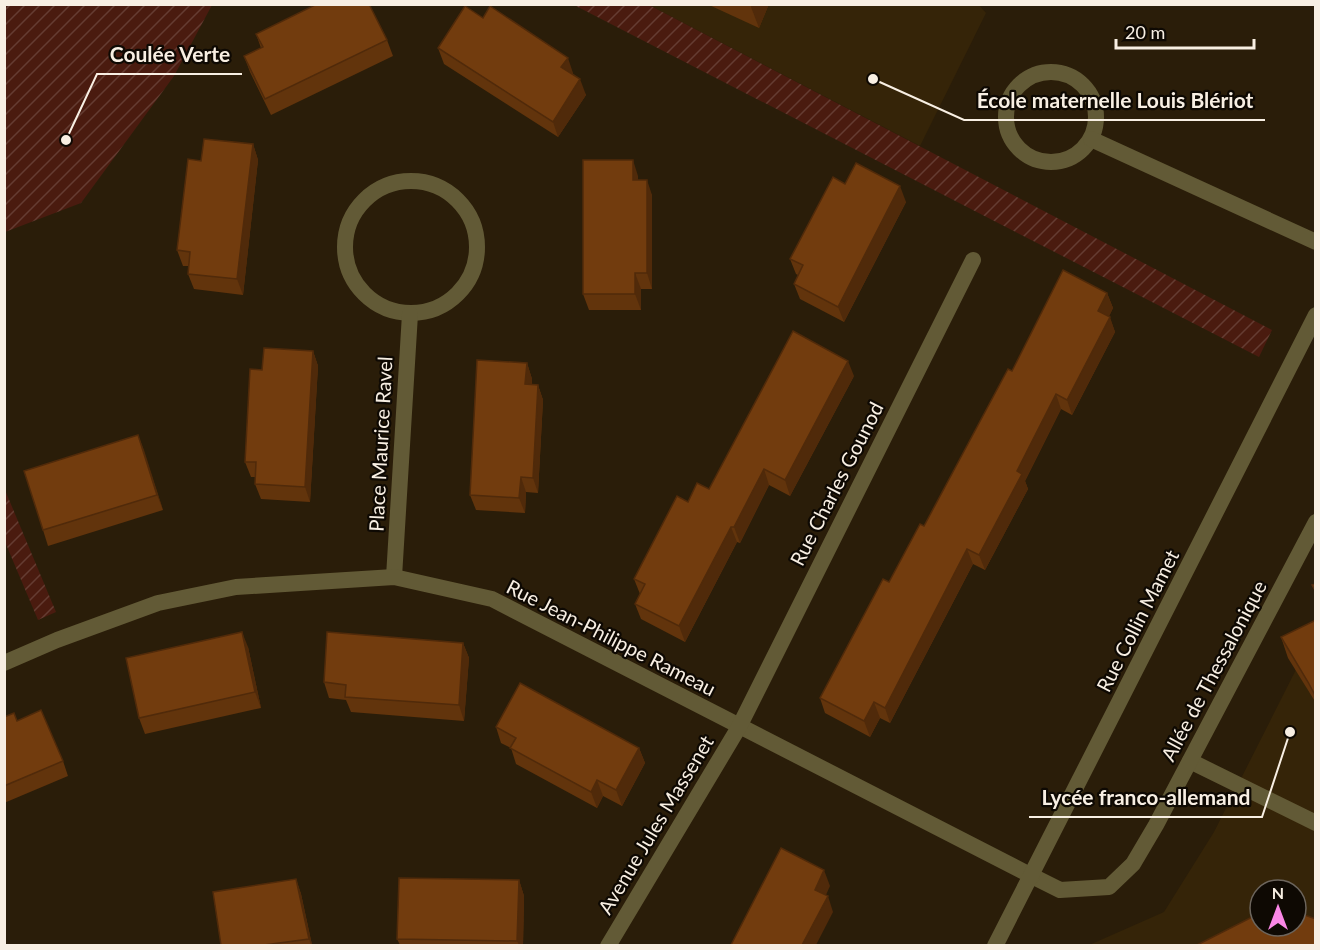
<svg xmlns="http://www.w3.org/2000/svg" width="1320" height="950" font-family="Lato,sans-serif">
  <style>
    .built { fill: #352408; fill-rule: evenodd }
    .garden { fill: url(#garden-furrows) }
    .lines { fill: none; stroke-linecap: round; stroke-linejoin: round }
    .service { stroke: #625a36; stroke-width: 16 }
    .minor { stroke: #625a36; stroke-width: 16 }
    .wall { fill: #62340c }
    .shaded-wall { fill: #502a0a }
    .building { fill: #723c0e; stroke: #502a0a; stroke-width: 1.5 }
    .labels { text-anchor: middle; stroke-width: 4.5; stroke-linejoin: round; paint-order: stroke }
    .street-label { font-size: 20px; fill: #f8efe3; stroke: #0e0903 }
    .leader { fill: none; stroke: #f8efe3; stroke-width: 2 }
    .callout-dot { fill: #f8efe3; stroke: #0e0903; stroke-width: 2 }
    .callout-label { font-size: 21px; text-anchor: middle; font-weight: bold; fill: #f8efe3; stroke: #0e0903; stroke-width: 4.5; stroke-linejoin: round; paint-order: stroke }
  </style>
  <defs>
    <pattern id="garden-furrows" width="10" height="10" patternUnits="userSpaceOnUse" patternTransform="scale(1.5)"><rect width="10" height="10" fill="#4a1b0f"/><path d="M-1 1l2-2M0 10L10 0M9 11l2-2" fill="none" stroke="#653c32"/></pattern>
  </defs>
  <rect width="100%" height="100%" fill="#2a1d09"/>
  <g class="built">
    <path d="M978 4 986 13 920 146 649 5Z"/>
    <path d="M1315 632V945L1087 946 1164 912 1214 832ZM1260 890H1296V926H1260Z"/>
  </g>
  <g class="garden">
    <path d="M5 4 212 5 174 76 81 203 5 232Z"/>
    <path d="M574 5H649L1272 330 1259 357Z"/>
    <path d="M5 490 56 612 38 620 5 542Z"/>
  </g>
  <g class="lines">
    <g class="service">
      <circle cx="1051" cy="117" r="45"/>
      <path d="M1091 139 1316 242"/>
      <path d="M1190 761 1316 823"/>
      <path d="M1032 876 1060 890 1109 887 1133 864 1156 825 1316 522"/>
    </g>
    <g class="minor">
      <circle cx="411" cy="247" r="66"/>
      <path d="M394 577 410 314"/>
      <path d="M4 663 57 640 158 603 236 587 394 577 492 599 1032 876"/>
      <path d="M608 946 739 727 973 260"/>
      <path d="M995 946 1316 315"/>
    </g>
  </g>
  <g class="wall">
    <path d="M707 4H769L759 28Z"/>
    <path d="M483 18 573 73V74L586 95 558 137 444 64 438 48Z"/>
    <path d="M256 34 387 40 393 56 271 115 250 72 244 56 261 48Z"/>
    <path d="M253 144 258 160 243 295 194 289 188 274 189 266H183L177 250 201 161Z"/>
    <path d="M638 176V180L652 195V289H641V310H589L583 294Z"/>
    <path d="M845 184 906 202 844 322 800 299 794 284 798 275 796 274 790 259Z"/>
    <path d="M1107 293 1113 308 1109 316 1115 332 1072 415 1061 409 1025 481 1028 489 985 570 973 564 890 723 880 718 870 737 825 713 820 698 889 582 924 526Z"/>
    <path d="M313 351 318 366 310 502 261 499 255 484V477H251L245 462Z"/>
    <path d="M527 363 532 379V384L538 385 543 400 538 493 526 492 525 513 476 510 470 495Z"/>
    <path d="M854 376 790 496 769 485 740 543 737 542 685 642 641 619 635 604 640 594 634 579 688 502 709 489Z"/>
    <path d="M138 435 163 510 48 546 43 530Z"/>
    <path d="M1316 620V703L1288 658 1281 637Z"/>
    <path d="M463 643 469 658 464 721 351 712 346 700 329 698 324 682Z"/>
    <path d="M248 647 261 708 145 734 139 718Z"/>
    <path d="M4 717 17 721 63 761 68 776 4 803Z"/>
    <path d="M496 727 639 748 645 763 622 806 603 796 597 808 516 764 511 748 501 743Z"/>
    <path d="M296 879 301 894 312 945H221Z"/>
    <path d="M519 880 524 896 523 945H400L397 939Z"/>
  </g>
  <g class="shaded-wall">
    <path d="M752 4H769L759 28 751 7Z"/>
    <path d="M568 58 573 73 567 82 561 67Z"/>
    <path d="M580 79 586 95 558 137 553 122Z"/>
    <path d="M253 144 258 160 243 295 237 279Z"/>
    <path d="M633 160 638 176V195L633 180Z"/>
    <path d="M647 180 652 195V289L647 273Z"/>
    <path d="M900 186 906 202 844 322 838 307Z"/>
    <path d="M635 273 641 289V310L635 294Z"/>
    <path d="M1107 293 1113 308 1104 327 1098 311Z"/>
    <path d="M1110 317 1115 332 1072 415 1067 400Z"/>
    <path d="M313 351 318 366 310 502 305 487Z"/>
    <path d="M848 361 854 376 790 496 785 480Z"/>
    <path d="M527 363 532 379 531 399 525 384Z"/>
    <path d="M538 385 543 400 538 493 533 478Z"/>
    <path d="M1056 394 1061 409 1025 481 1028 489 985 570 979 555 1017 471Z"/>
    <path d="M138 435 144 450 163 510 157 495Z"/>
    <path d="M764 469 769 485 740 543 734 527Z"/>
    <path d="M521 477 526 492 525 513 519 498Z"/>
    <path d="M731 527 737 542 685 642 679 626Z"/>
    <path d="M967 549 973 564 890 723 885 708Z"/>
    <path d="M242 632 248 647 261 708 255 692Z"/>
    <path d="M463 643 469 658 464 721 459 705Z"/>
    <path d="M874 702 880 718 870 737 864 721Z"/>
    <path d="M639 748 645 763 622 806 616 790Z"/>
    <path d="M597 780 603 796 597 808 591 792Z"/>
    <path d="M824 870 830 886 821 906 815 890Z"/>
    <path d="M296 879 301 894 312 945H311L309 939Z"/>
    <path d="M519 880 524 896 523 945H519L517 941Z"/>
    <path d="M828 896 833 912 816 945H802Z"/>
  </g>
  <g class="building">
    <path d="M317 4H369L387 40 265 99 244 56 263 47 256 34Z"/>
    <path d="M465 6 483 18 490 6 568 58 561 67 580 79 553 122 438 48Z"/>
    <path d="M204 139 253 144 237 279 188 274 190 252 177 250 188 159 201 161Z"/>
    <path d="M583 160H633V180H647V273H635V294H583Z"/>
    <path d="M856 163 900 186 838 307 794 284 803 265 790 259 833 177 845 184Z"/>
    <path d="M1063 270 1107 293 1098 311 1110 317 1067 400 1056 394 1017 471 1022 474 979 555 967 549 885 708 874 702 864 721 820 698 883 579 889 582 920 524 924 526 1008 369 1012 371Z"/>
    <path d="M793 331 848 361 785 480 764 469 734 527H731L679 626 635 604 645 584 634 579 677 496 688 502 697 483 709 489Z"/>
    <path d="M264 348 313 351 305 487 255 484 256 462H245L250 369 262 370Z"/>
    <path d="M477 360 527 363 525 384 538 385 533 478 521 477 519 498 470 495Z"/>
    <path d="M138 435 157 495 43 530 24 471Z"/>
    <path d="M1316 584V592L1312 585Z"/>
    <path d="M1316 620V697L1308 682 1281 637Z"/>
    <path d="M242 632 255 692 139 718 126 658Z"/>
    <path d="M327 632 463 643 459 705 345 697 346 685 324 682Z"/>
    <path d="M520 683 639 748 616 790 597 780 591 792 510 748 516 738 496 727Z"/>
    <path d="M41 710 63 761 4 786V717L14 713 17 721Z"/>
    <path d="M781 848 824 870 815 890 828 896 802 945H731Z"/>
    <path d="M399 878 519 880 517 941 397 939Z"/>
    <path d="M296 879 309 939 264 945H221L213 892Z"/>
    <path d="M1296 912 1316 919V945H1197L1260 913V926H1296Z"/>
  </g>
  <g class="labels">
    <g class="street-label">
      <text transform="translate(381 444) rotate(-87)" y="7">Place Maurice Ravel</text>
      <text transform="translate(837 484) rotate(-63)" y="7">Rue Charles Gounod</text>
      <text transform="translate(1138 621) rotate(-63)" y="7">Rue Collin Mamet</text>
      <text transform="translate(611 638) rotate(27)" y="7">Rue Jean-Philippe Rameau</text>
      <text transform="translate(1214 671) rotate(-62)" y="7">Allée de Thessalonique</text>
      <text transform="translate(656 825) rotate(-59)" y="7">Avenue Jules Massenet</text>
    </g>
  </g>
  <path class="leader" d="M66 140L97 74H242M873 79L964 120H1265M1290 732L1262 817H1029"/>
  <g class="callout-dot">
    <circle cx="66" cy="140" r="6"/>
    <circle cx="873" cy="79" r="6"/>
    <circle cx="1290" cy="732" r="6"/>
  </g>
  <g class="callout-label">
    <text x="170" y="62">Coulée Verte</text>
    <text x="1115" y="108">École maternelle Louis Blériot</text>
    <text x="1146" y="805">Lycée franco-allemand</text>
  </g>
  <rect width="1320" height="950" fill="none" stroke="#f8efe3" stroke-width="12"/>
  <g transform="translate(1278 908)"><circle r="28" fill="#0e0903" stroke="#6c655d" stroke-width="1.5"/>
  <path d="M0-4.5L10 22L0 15L-10 22Z" fill="#fa87e6"/>
  <text y="-9" font-size="16" font-weight="bold" text-anchor="middle" fill="#f8efe3">N</text>
  </g>
  <path d="M1116 39v9h138v-9" fill="none" stroke="#f8efe3" stroke-width="3"/>
  <text x="1125" y="39" font-size="18" fill="#f8efe3" stroke="#0e0903" stroke-width="4.5" paint-order="stroke">20 m</text>
</svg>
